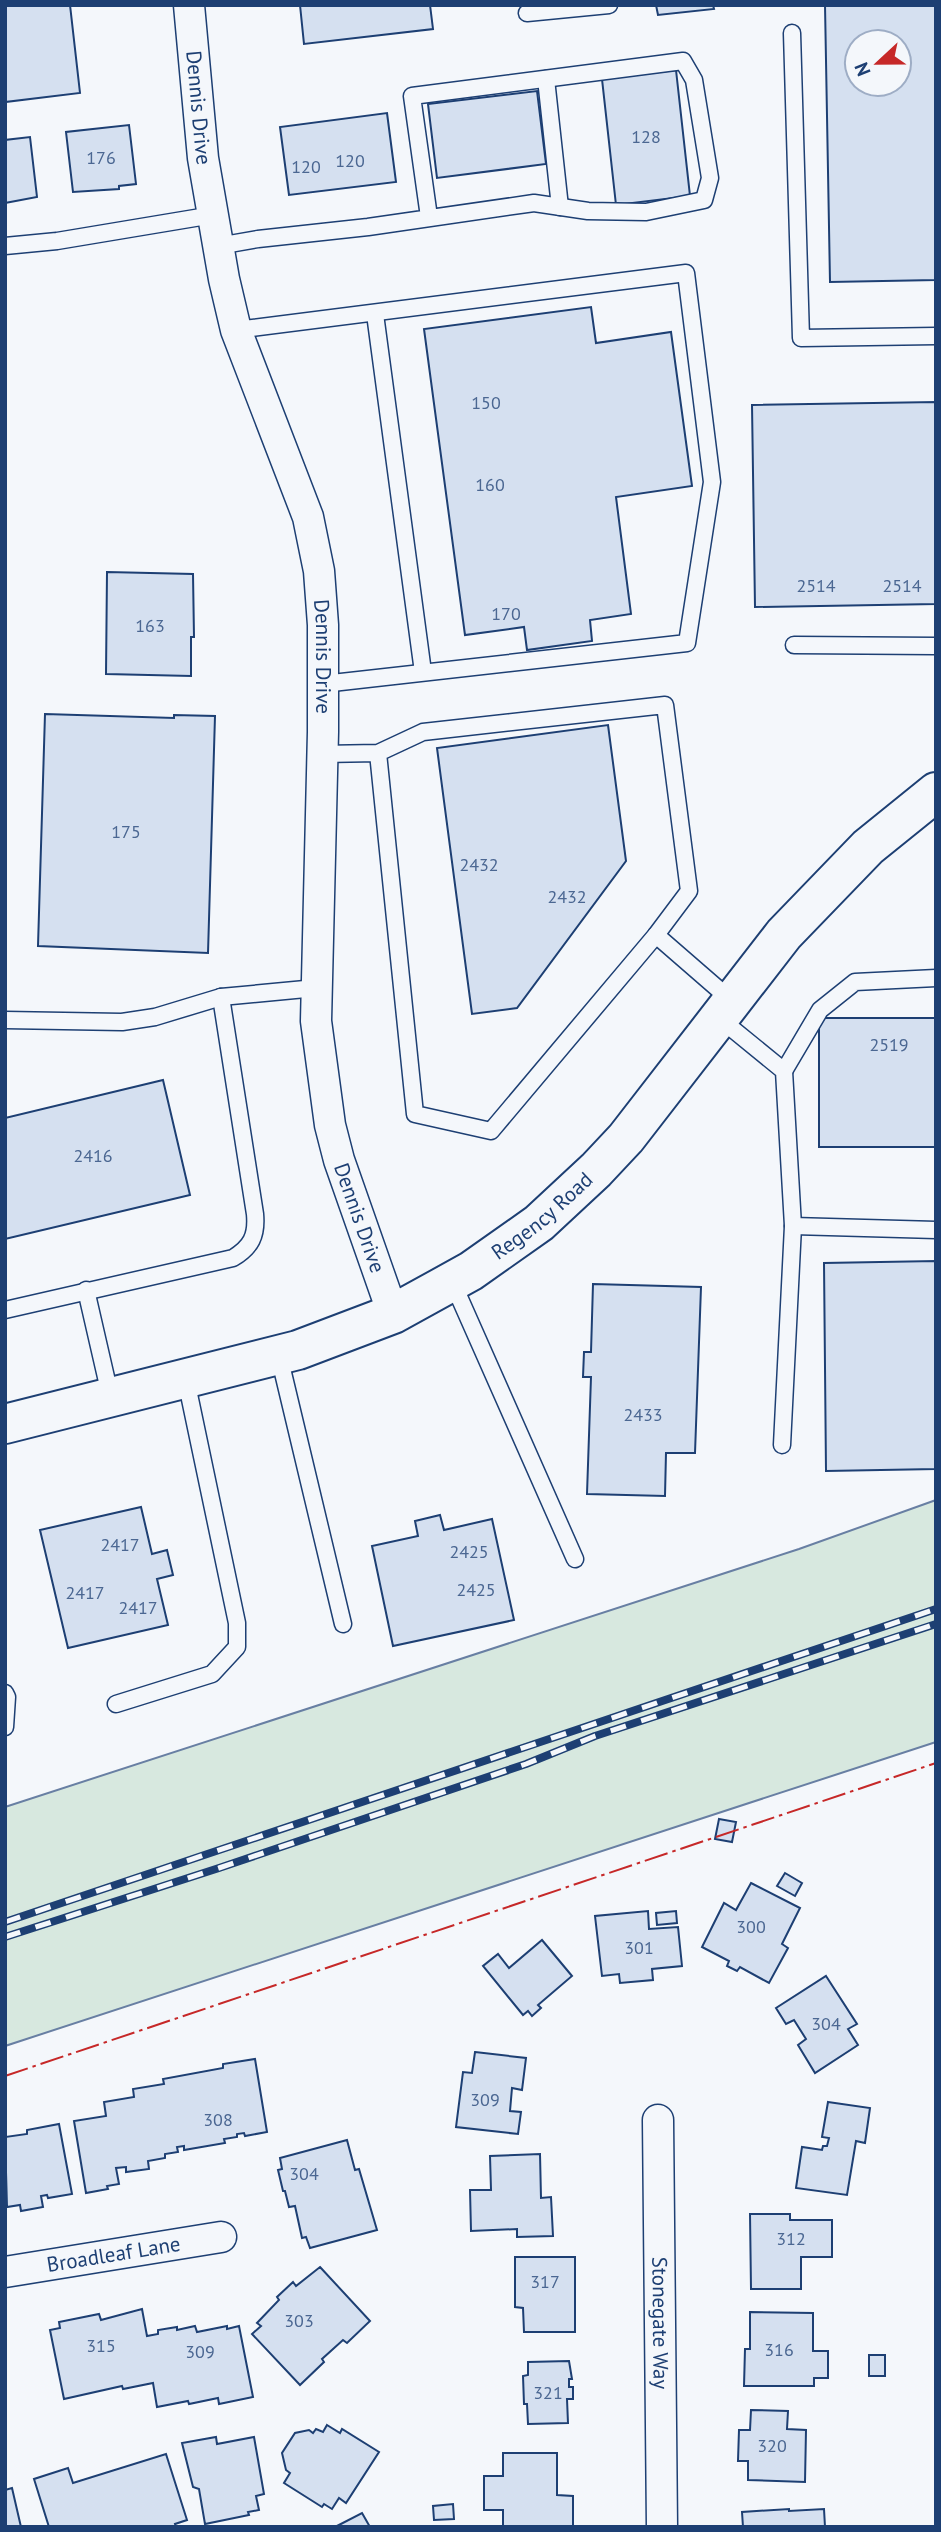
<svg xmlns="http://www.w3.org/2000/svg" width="941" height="2532" font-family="'PT Sans',sans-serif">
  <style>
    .green { fill: #d7e8df; stroke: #687fa3; stroke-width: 2 }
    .building { fill: #d5e0f0; stroke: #1d3f73; stroke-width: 2; fill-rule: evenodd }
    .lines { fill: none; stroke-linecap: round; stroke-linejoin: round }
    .lane-casing { stroke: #1d3f73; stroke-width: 19 }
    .street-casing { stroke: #1d3f73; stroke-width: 33 }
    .secondary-casing { stroke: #1d3f73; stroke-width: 42 }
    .lane { stroke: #f4f7fb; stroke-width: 16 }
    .street { stroke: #f4f7fb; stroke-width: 30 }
    .secondary { stroke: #f4f7fb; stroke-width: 38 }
    .rail-casing { stroke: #1d3f73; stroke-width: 8 }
    .rail { stroke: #f4f7fb; stroke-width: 5; stroke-dasharray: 16; stroke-linecap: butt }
    .power { stroke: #c62828; stroke-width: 2; stroke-dasharray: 24 5 3.5 5; stroke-linecap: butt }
    .labels { text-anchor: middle; stroke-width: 5; stroke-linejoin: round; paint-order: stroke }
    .number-label { font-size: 18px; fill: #4b6792 }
    .street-label { font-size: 21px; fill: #1d3f73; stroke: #f4f7fb }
  </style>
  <rect width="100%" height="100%" fill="#f4f7fb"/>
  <path class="green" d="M936 1500V1742L5 2046V1807L799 1549Z"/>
  <g class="building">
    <path d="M5 5H70L80 93 5 102Z"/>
    <path d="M300 5H430L433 29 304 44Z"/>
    <path d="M656 5H713L714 9 658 15Z"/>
    <path d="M825 5H936V280L830 282ZM857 42H899V84H857Z"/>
    <path d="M676 70 690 196 616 205 602 79Z"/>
    <path d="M537 91 546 164 437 178 428 104Z"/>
    <path d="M387 113 396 182 289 195 280 127Z"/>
    <path d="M129 125 136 184 119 186V189L73 192 66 132Z"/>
    <path d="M30 137 37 197 5 203V140Z"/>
    <path d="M591 307 596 343 671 332 692 486 616 497 631 614 590 620 592 641 527 650 524 627 465 635 424 329Z"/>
    <path d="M936 402V604L755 607 752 405Z"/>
    <path d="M107 572 193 574 194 637H191V676L106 674Z"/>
    <path d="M45 714 174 718V715L215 716 208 953 38 946Z"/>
    <path d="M608 725 626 861 517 1008 472 1014 437 748Z"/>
    <rect x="819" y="1018" width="117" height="129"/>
    <path d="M163 1080 190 1195 5 1239V1118Z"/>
    <path d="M936 1261V1469L826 1471 824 1263Z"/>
    <path d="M593 1284 701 1287 695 1453H666L665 1496 587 1494 591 1377H583L584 1352H591Z"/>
    <path d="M141 1507 152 1554 167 1550 173 1575 157 1579 168 1625 68 1648 40 1530Z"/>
    <path d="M440 1515 444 1530 492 1519 514 1620 393 1646 372 1546 418 1536 415 1521Z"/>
    <path d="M719 1819 736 1822 732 1842 715 1839Z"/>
    <path d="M785 1873 802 1883 795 1896 777 1886Z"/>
    <path d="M751 1883 800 1908 782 1944 788 1948 769 1983 740 1967 737 1971 727 1966 729 1961 702 1947 724 1903 736 1910Z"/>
    <path d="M648 1911 649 1929 678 1927 682 1966 652 1969 653 1980 620 1983 619 1974 602 1976 595 1916Z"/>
    <path d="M676 1911 677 1923 657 1925 656 1913Z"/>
    <path d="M542 1940 572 1976 538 2005 541 2008 532 2016 528 2011 523 2015 483 1966 498 1954 509 1968Z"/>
    <path d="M826 1976 857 2024 848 2029 858 2045 815 2073 798 2045 806 2039 794 2020 786 2024 776 2008Z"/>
    <path d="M475 2052 526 2058 522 2090 512 2088 510 2111 521 2112 518 2134 456 2127 463 2072 472 2073Z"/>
    <path d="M255 2059 267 2132 245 2136 244 2133 237 2134V2137L224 2139 225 2143 184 2150V2146L177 2147 178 2152 165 2154V2158L148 2161 149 2169 126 2172V2167L116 2168 119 2184 107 2186 108 2189 86 2193 74 2121 106 2116 104 2102 134 2097 133 2089 164 2084 163 2079 223 2068V2064Z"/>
    <path d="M828 2102 870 2108 865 2143 856 2141 847 2195 796 2188 802 2147 822 2150 823 2146H827L829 2138 822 2137Z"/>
    <path d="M59 2124 72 2194 48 2198 47 2195 41 2196 43 2207 21 2211 20 2205 7 2207 5 2137 27 2134V2130Z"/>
    <path d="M347 2140 355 2170 359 2169 377 2230 310 2248 306 2237 302 2238 295 2206 289 2207 285 2191H283L278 2170 282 2169 280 2158Z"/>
    <path d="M540 2154 541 2198 551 2197 553 2236 517 2237V2229L471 2231 470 2190H491L490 2156Z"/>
    <path d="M750 2214H790V2220H832V2257H801V2289H751Z"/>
    <path d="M515 2257H575V2332H524L523 2308 515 2307Z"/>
    <path d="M320 2267 370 2321 347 2343 343 2340 322 2359 324 2362 300 2385 252 2334 261 2326 257 2323 279 2300 277 2297 293 2282 296 2286Z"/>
    <path d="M142 2309 147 2336 158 2334V2330L177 2327V2330L195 2326 197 2332 227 2326V2329L239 2326 253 2397 219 2404 218 2398 189 2404 188 2401 157 2407 153 2383 123 2389 122 2386 64 2399 50 2330 60 2328 59 2322 99 2314 101 2320Z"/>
    <path d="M750 2312 813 2313V2351H828V2378H814V2386H744L745 2349H750Z"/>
    <rect x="869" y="2355" width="16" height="21"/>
    <path d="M569 2361 572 2379H569V2387H573V2399H567L568 2423 528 2424 527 2404H524L523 2376 528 2375V2362Z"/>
    <path d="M751 2410 788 2411 787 2429 806 2430 805 2482 748 2480V2461H738L739 2430H750Z"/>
    <path d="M327 2425 340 2433 342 2429 379 2452 346 2503 339 2498 332 2509 324 2504 322 2507 284 2483 290 2473 286 2470 282 2453 295 2433 309 2430 313 2433 316 2429 323 2432Z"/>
    <path d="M216 2437 217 2444 254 2437 264 2494 256 2496 259 2510 248 2512 249 2515 205 2524 199 2489 193 2487 182 2443Z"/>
    <path d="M503 2453H557V2495L573 2496V2527H503V2510H484V2476H503Z"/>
    <path d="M166 2454 187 2520 175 2524 176 2527H49L34 2479 68 2468 73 2483Z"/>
    <path d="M12 2488 21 2527H5V2490Z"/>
    <path d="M453 2504 454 2519 434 2520 433 2506Z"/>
    <path d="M789 2509V2511L824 2509 825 2527H743L742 2512Z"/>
    <path d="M362 2513 370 2527H335Z"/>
  </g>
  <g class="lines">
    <defs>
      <g id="lane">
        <path d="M527 13 609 5"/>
        <path d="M792 33 801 338 936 336"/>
        <path d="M546 79 560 207"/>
        <path d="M5 246 57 241 213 215"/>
        <path d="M218 246 258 239 368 227 534 203 588 211 646 212 704 200 710 178 694 80 683 61 412 96 429 217"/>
        <path d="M375 314 423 672"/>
        <path d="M236 330 686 273 712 482 687 643 323 684"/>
        <path d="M794 645 936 646"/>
        <path d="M322 754 378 753 415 1114 491 1131 656 935 689 891 665 705 423 732 378 753"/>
        <path d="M656 935 732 1001"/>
        <path d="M719 1018 784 1071 793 1226 936 1230"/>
        <path d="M5 1020 122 1022 155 1017 221 997 316 988"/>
        <path d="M784 1071 820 1010 855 982 936 978"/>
        <path d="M452 1281 575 1559"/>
        <path d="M86 1290 111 1399"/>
        <path d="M5 1310 233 1258C251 1247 257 1236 255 1214L221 997"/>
        <path d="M279 1356 343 1624"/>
        <path d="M782 1445 793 1226"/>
        <path d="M5 1693 7 1697 5 1727"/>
        <path d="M116 1704 212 1674 237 1647V1623L186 1380"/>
      </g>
      <g id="street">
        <path id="s1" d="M189 5 203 158 224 279 236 330 308 517 319 571 323 625V732L316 1021 330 1125 339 1160 393 1314"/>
        <path id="s2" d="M658 2120 662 2527"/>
        <path id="s3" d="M5 2272 221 2237"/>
      </g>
      <g id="secondary">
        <path id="s4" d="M5 1424 298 1350 393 1314 471 1271 539 1223 596 1170 626 1138 784 934 868 847 936 792"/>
      </g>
    </defs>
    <use href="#lane" class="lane-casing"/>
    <use href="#street" class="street-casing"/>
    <use href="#secondary" class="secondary-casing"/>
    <use href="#lane" class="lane"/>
    <use href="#street" class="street"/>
    <use href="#secondary" class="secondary"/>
    <defs>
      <g id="rail">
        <path d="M5 1922 936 1609"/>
        <path d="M5 1937 219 1868 526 1764 595 1736 936 1624"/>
      </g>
    </defs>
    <use href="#rail" class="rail-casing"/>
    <use href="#rail" class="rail"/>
    <path class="power" d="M5 2076 936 1763"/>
  </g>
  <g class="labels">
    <g class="number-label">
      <text x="646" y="143">128</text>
      <text x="101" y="164">176</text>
      <text x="350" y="167">120</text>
      <text x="306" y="173">120</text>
      <text x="486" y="409">150</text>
      <text x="490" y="491">160</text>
      <text x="816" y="592">2514</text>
      <text x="902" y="592">2514</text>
      <text x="506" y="620">170</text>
      <text x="150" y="632">163</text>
      <text x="126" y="838">175</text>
      <text x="479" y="871">2432</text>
      <text x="567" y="903">2432</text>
      <text x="889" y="1051">2519</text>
      <text x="93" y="1162">2416</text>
      <text x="643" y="1421">2433</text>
      <text x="120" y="1551">2417</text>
      <text x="469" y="1558">2425</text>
      <text x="476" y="1596">2425</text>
      <text x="85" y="1599">2417</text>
      <text x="138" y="1614">2417</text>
      <text x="751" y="1933">300</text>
      <text x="639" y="1954">301</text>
      <text x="826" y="2030">304</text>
      <text x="485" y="2106">309</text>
      <text x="218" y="2126">308</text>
      <text x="304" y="2180">304</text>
      <text x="791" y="2245">312</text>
      <text x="545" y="2288">317</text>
      <text x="299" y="2327">303</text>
      <text x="101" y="2352">315</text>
      <text x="779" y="2356">316</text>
      <text x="200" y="2358">309</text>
      <text x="548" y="2399">321</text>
      <text x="772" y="2452">320</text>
    </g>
    <g class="street-label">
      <text dy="7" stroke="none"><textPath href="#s1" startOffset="103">Dennis Drive</textPath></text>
      <text dy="7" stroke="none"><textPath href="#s1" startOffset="670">Dennis Drive</textPath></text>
      <text dy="7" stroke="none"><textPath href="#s4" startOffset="583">Regency Road</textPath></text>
      <text dy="7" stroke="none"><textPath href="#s1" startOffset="1237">Dennis Drive</textPath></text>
      <text dy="7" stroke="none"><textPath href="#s3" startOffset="110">Broadleaf Lane</textPath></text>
      <text dy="7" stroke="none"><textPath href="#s2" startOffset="203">Stonegate Way</textPath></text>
    </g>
  </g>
  <rect width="941" height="2532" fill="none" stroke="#1d3f73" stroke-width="14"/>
  <g transform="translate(878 63) rotate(248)"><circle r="33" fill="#f4f7fb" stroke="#9eadc5" stroke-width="2"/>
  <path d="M0-5L12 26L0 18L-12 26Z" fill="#c62828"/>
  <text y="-10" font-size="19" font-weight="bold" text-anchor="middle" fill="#1d3f73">N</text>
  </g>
</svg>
